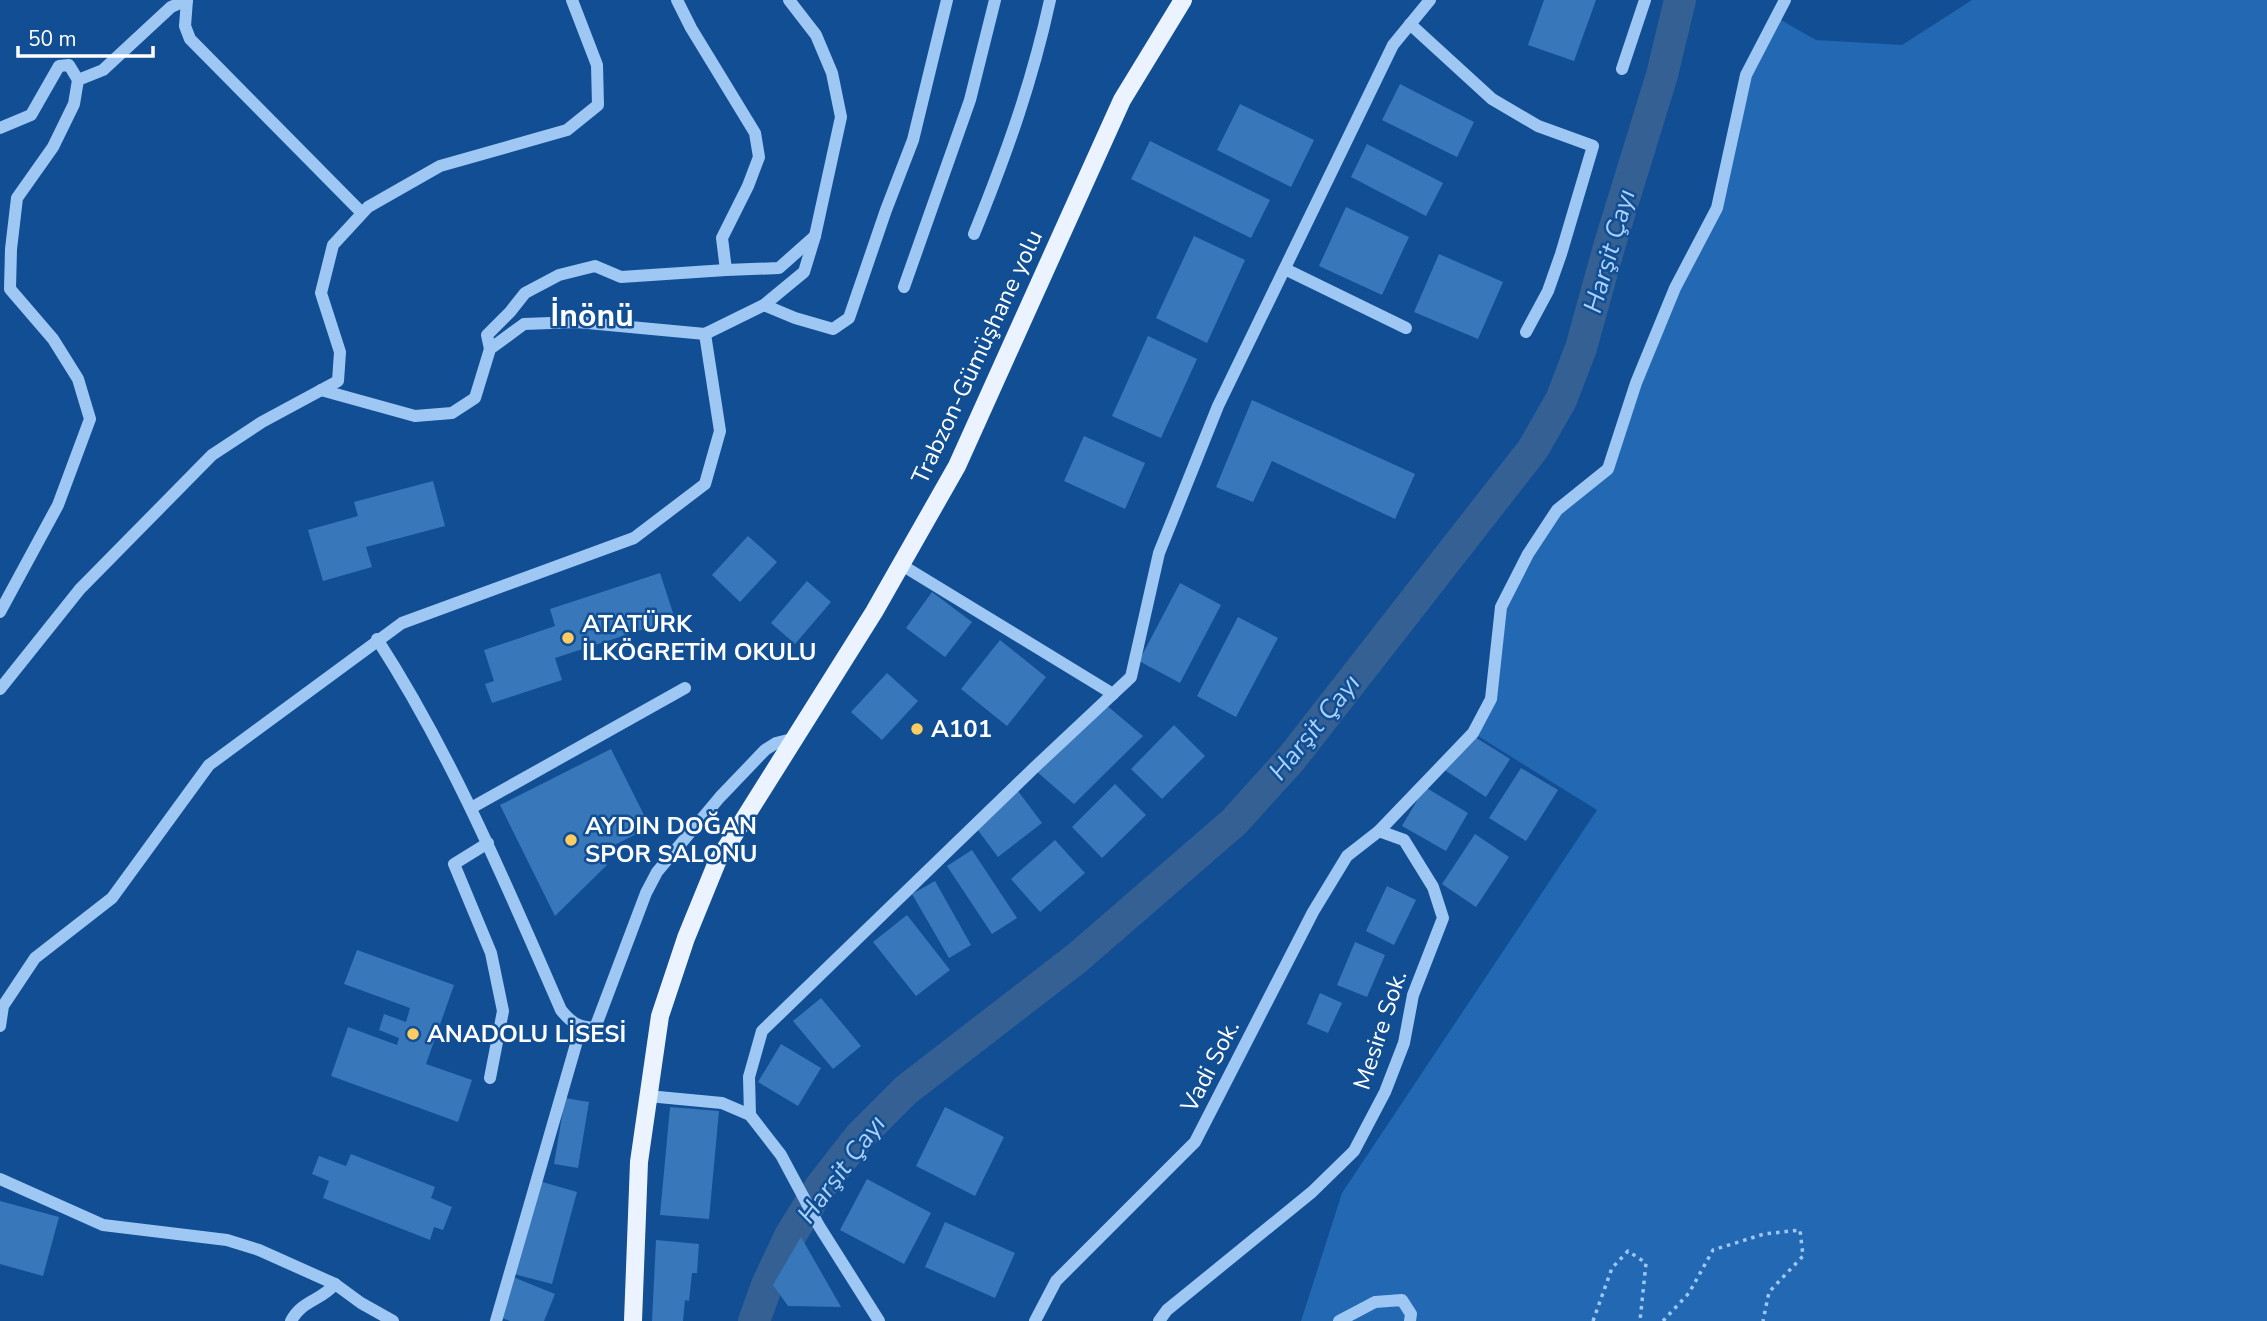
<svg xmlns="http://www.w3.org/2000/svg" width="2267" height="1321" font-family="'Nunito Sans',sans-serif">
  <style>
    .green { fill: #2368b2 }
    .lines { fill: none; stroke-linecap: round; stroke-linejoin: round }
    .river { stroke: #346093; stroke-width: 32 }
    .building { fill: #3977bb }
    .path { stroke: #9ec7f3; stroke-width: 3.5; stroke-dasharray: 3.5 5; stroke-linecap: butt }
    .minor { stroke: #9ec7f3; stroke-width: 12 }
    .major { stroke: #eaf3ff; stroke-width: 18 }
    .poi-dot { fill: #ffcc60; stroke: #114e93; stroke-width: 2.5 }
    .labels { text-anchor: middle; stroke-width: 5; stroke-linejoin: round; paint-order: stroke }
    .street-label { font-size: 24px; fill: #fff; stroke: #114e93 }
    .poi-label { font-size: 24px; font-weight: bold; fill: #fff; stroke: #114e93; text-anchor: start }
    .water-label { font-size: 26px; font-style: italic; fill: #aad1fa; stroke: #114e93 }
    .district-label { font-size: 32px; font-weight: bold; fill: #fff; stroke: #114e93 }
  </style>
  <rect width="100%" height="100%" fill="#114e93"/>
  <path class="green" d="M1972 0H2267V1321H1301L1342 1193 1597 810 1473 733 1491 699 1501 607 1557 510 1608 469 1636 383 1717 208 1746 75 1776 17 1816 40 1902 45Z"/>
  <g class="lines">
    <path class="river" d="M754 1321 767 1285 790 1236 821 1186 860 1136 906 1090 1077 958 1234 822 1291 759 1533 449 1561 400 1581 348 1609 247 1662 75 1680 0"/>
  </g>
  <g class="building">
    <path d="M1544 0H1596L1574 61 1528 45Z"/>
    <path d="M1400 84 1474 122 1457 157 1382 120Z"/>
    <path d="M1240 104 1314 140 1291 187 1217 150Z"/>
    <path d="M1150 141 1270 200 1251 238 1131 179Z"/>
    <path d="M1367 144 1443 183 1426 216 1351 177Z"/>
    <path d="M1346 207 1409 237 1382 295 1319 266Z"/>
    <path d="M1194 236 1245 260 1207 343 1156 318Z"/>
    <path d="M1439 254 1503 282 1478 339 1414 312Z"/>
    <path d="M1148 336 1197 359 1161 438 1112 416Z"/>
    <path d="M1252 400 1415 474 1395 519 1272 461 1253 502 1216 487Z"/>
    <path d="M1084 436 1145 463 1125 509 1064 481Z"/>
    <path d="M433 481 445 526 366 547 372 567 323 581 308 530 358 516 354 502Z"/>
    <path d="M748 536 777 562 740 602 712 575Z"/>
    <path d="M660 573 675 619 555 658 562 680 492 703 485 684 494 681 484 650 555 626 550 609Z"/>
    <path d="M807 581 831 602 795 644 771 623Z"/>
    <path d="M1180 583 1221 605 1180 683 1139 661Z"/>
    <path d="M932 592 972 622 945 657 906 628Z"/>
    <path d="M1238 617 1278 638 1236 717 1197 696Z"/>
    <path d="M1000 640 1046 677 1007 726 961 689Z"/>
    <path d="M887 673 918 701 882 740 851 712Z"/>
    <path d="M1105 704 1143 736 1074 804 1036 771Z"/>
    <path d="M1174 725 1205 756 1162 799 1131 769Z"/>
    <path d="M1467 732 1510 759 1486 797 1443 769Z"/>
    <path d="M611 749 650 827 601 852 607 865 555 916 500 805Z"/>
    <path d="M1521 768 1558 790 1526 841 1489 818Z"/>
    <path d="M1115 784 1146 815 1102 858 1072 827Z"/>
    <path d="M1425 787 1468 813 1446 851 1402 826Z"/>
    <path d="M1018 791 1042 823 998 857 974 825Z"/>
    <path d="M1475 834 1509 857 1476 907 1442 884Z"/>
    <path d="M1055 840 1085 873 1040 912 1011 879Z"/>
    <path d="M972 850 1017 918 992 934 947 866Z"/>
    <path d="M935 881 971 945 949 958 912 894Z"/>
    <path d="M1387 886 1416 900 1394 945 1366 931Z"/>
    <path d="M907 915 950 970 916 996 873 942Z"/>
    <path d="M1355 942 1385 955 1367 997 1337 985Z"/>
    <path d="M357 950 454 985 426 1064 472 1080 458 1122 331 1076 348 1027 397 1045 399 1038 379 1030 384 1014 406 1022 410 1008 344 984Z"/>
    <path d="M1320 993 1342 1003 1328 1033 1307 1024Z"/>
    <path d="M821 998 861 1046 833 1069 793 1021Z"/>
    <path d="M781 1044 821 1068 798 1106 758 1082Z"/>
    <path d="M565 1098 589 1102 578 1168 554 1164Z"/>
    <path d="M670 1107 719 1111 709 1219 660 1215Z"/>
    <path d="M945 1107 1004 1137 975 1196 916 1166Z"/>
    <path d="M351 1154 435 1187 431 1198 452 1207 443 1230 434 1227 430 1240 323 1198 329 1181 312 1174 319 1156 346 1166Z"/>
    <path d="M867 1179 931 1213 904 1264 840 1230Z"/>
    <path d="M539 1181 577 1192 552 1284 514 1274Z"/>
    <path d="M0 1201 59 1217 43 1276 0 1264Z"/>
    <path d="M945 1222 1015 1253 995 1298 925 1267Z"/>
    <path d="M801 1237 841 1307 788 1306 773 1285Z"/>
    <path d="M656 1240 699 1244 697 1273H692L689 1301 685 1300 683 1321H652Z"/>
    <path d="M513 1277 555 1294 544 1321H510L497 1316Z"/>
  </g>
  <g class="lines">
    <g class="path">
      <path d="M1593 1321 1612 1268 1628 1251 1646 1263 1640 1321"/>
      <path d="M1663 1321 1689 1293 1713 1250 1764 1234 1800 1230 1803 1256 1769 1292 1763 1321"/>
    </g>
    <g class="minor">
      <path d="M187 0 185 26 190 39 362 213"/>
      <path d="M677 0 691 28 755 133 759 157 748 186 722 238 726 270 779 268 815 236"/>
      <path d="M1410 24 1492 99 1538 126 1593 146 1561 254 1548 291 1526 332"/>
      <path d="M1622 69 1645 0"/>
      <path d="M78 80 103 70 171 7 187 0"/>
      <path d="M0 128 31 115 59 66 69 65 78 80 74 104 53 147 17 198 11 249 10 289 53 339 78 379 90 419 58 505 0 612"/>
      <path d="M974 234C1006 155 1032 83 1050 0"/>
      <path d="M1285 269 1406 328"/>
      <path d="M904 287 970 100 995 0"/>
      <path d="M764 305 795 318 833 329 849 318 886 210 913 140 947 0"/>
      <path d="M490 349 487 335 510 312 525 293 559 275 595 266 621 277 726 270"/>
      <path d="M321 390 415 416 452 413 475 398 490 349 524 324 577 322 705 334 764 305 804 272 815 236 841 117 832 73 816 35 789 0"/>
      <path d="M900 564 1113 694"/>
      <path d="M377 639C452 755 506 884 561 1010 571 1023 579 1027 595 1028L646 893 657 872 720 797 765 750 776 743 796 738"/>
      <path d="M0 689 80 589 212 455 262 422 338 381 340 352 321 293 333 245 368 207 440 166 567 130 598 105 597 65 572 0"/>
      <path d="M471 808 685 688"/>
      <path d="M1379 831 1473 733 1491 699 1501 607 1528 554 1557 510 1608 469 1636 383 1675 288 1717 208 1746 75 1785 0"/>
      <path d="M488 843 454 864 491 953 503 1011 490 1078"/>
      <path d="M0 1026 3 1006 35 958 112 898 209 765 402 623 634 538 705 484 720 431 705 334"/>
      <path d="M648 1096 722 1103 750 1115 781 1155 819 1226 879 1321"/>
      <path d="M750 1115 749 1077 762 1031 1036 766 1131 677 1159 553 1218 406 1393 45 1430 0"/>
      <path d="M0 1179 103 1225 227 1240 259 1250 335 1284 361 1303 393 1321"/>
      <path d="M291 1321C302 1300 321 1301 335 1284"/>
      <path d="M496 1321 581 1027"/>
      <path d="M1035 1321 1056 1281 1195 1142 1313 912 1347 856 1379 831 1404 840 1433 887 1443 918 1413 995 1404 1043 1385 1092 1354 1151 1312 1192 1167 1310 1159 1321"/>
      <path d="M1339 1321 1375 1302 1402 1300 1411 1314 1410 1321"/>
    </g>
    <path class="major" d="M633 1321 639 1162 660 1016 686 938 717 862 874 612 957 466 1122 100 1183 0"/>
  </g>
  <g class="poi-dot">
    <circle cx="568" cy="638" r="7"/>
    <circle cx="917" cy="729" r="7"/>
    <circle cx="571" cy="840" r="7"/>
    <circle cx="413" cy="1034" r="7"/>
  </g>
  <g class="labels">
    <g class="street-label">
      <text transform="translate(977 357) rotate(-65)" y="8">Trabzon-Gümüşhane yolu</text>
      <text transform="translate(1380 1030) rotate(-72)" y="8">Mesire Sok.</text>
      <text transform="translate(1210 1066) rotate(-63)" y="8">Vadi Sok.</text>
    </g>
    <g class="poi-label">
      <text x="582" y="632">ATATÜRK<tspan x="582" dy="28">İLKÖGRETİM OKULU</tspan></text>
      <text x="931" y="737">A101</text>
      <text x="585" y="834">AYDIN DOĞAN<tspan x="585" dy="28">SPOR SALONU</tspan></text>
      <text x="427" y="1042">ANADOLU LİSESİ</text>
    </g>
    <g class="water-label">
      <text transform="translate(1609 251) rotate(-74)" y="9">Harşit Çayı</text>
      <text transform="translate(1314 727) rotate(-51)" y="9">Harşit Çayı</text>
      <text transform="translate(841 1169) rotate(-53)" y="9">Harşit Çayı</text>
    </g>
    <g class="district-label">
      <text x="592" y="326">İnönü</text>
    </g>
  </g>
  <path d="M18 46v10h135v-10" fill="none" stroke="#ffffff" stroke-width="3.5"/>
  <text x="28" y="46" font-size="21" fill="#ffffff" stroke="#114e93" stroke-width="5" paint-order="stroke">50 m</text>
</svg>
